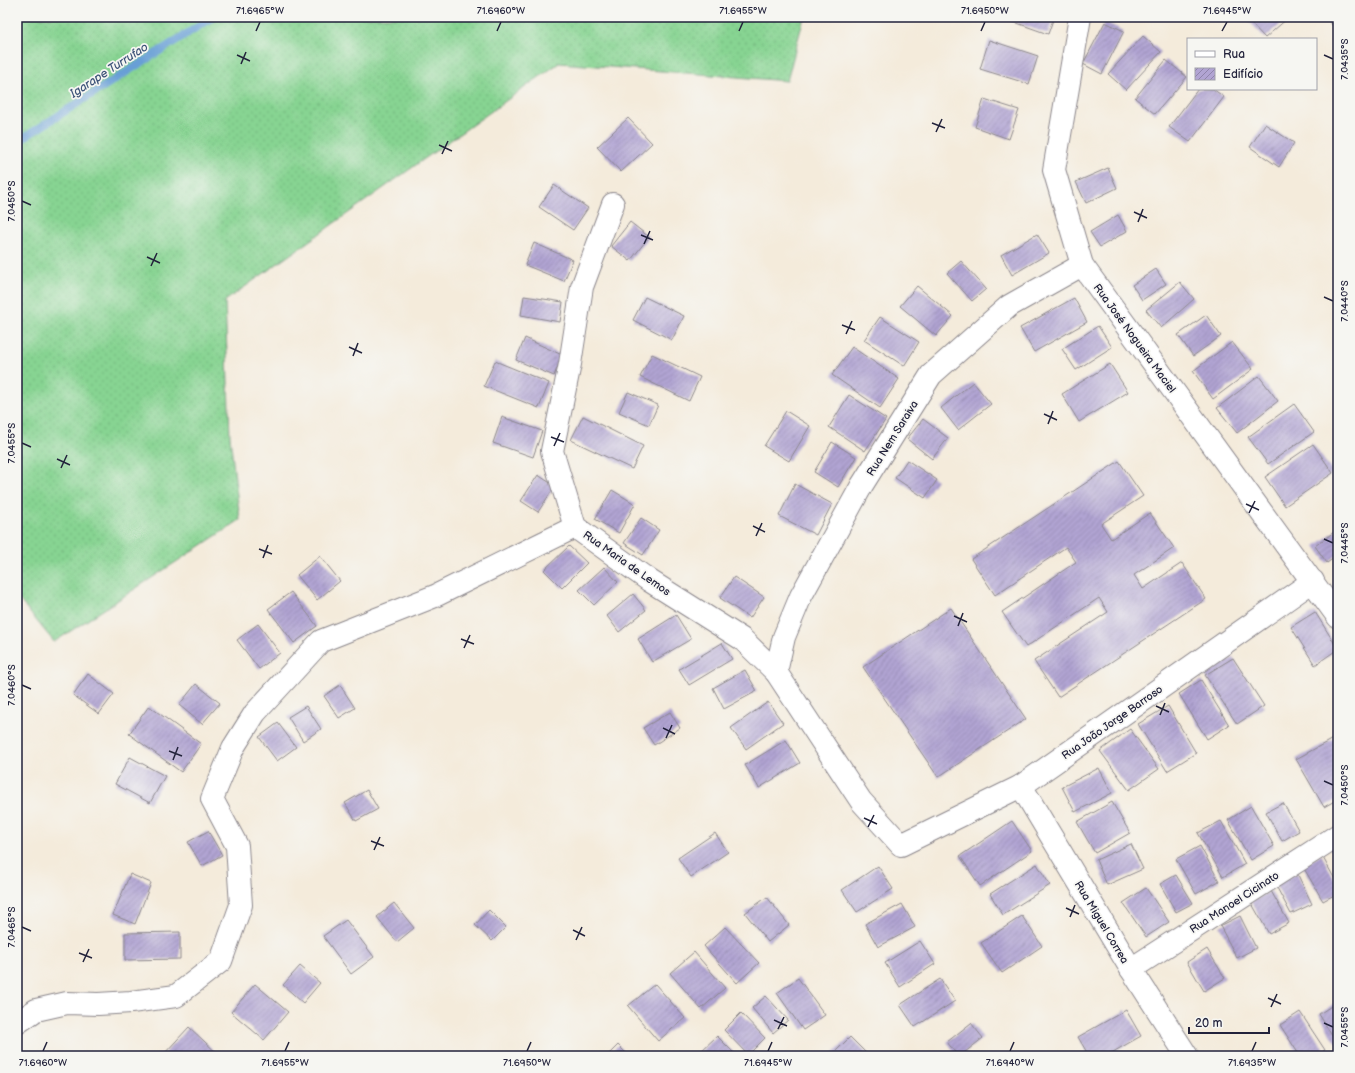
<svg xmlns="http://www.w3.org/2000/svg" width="1355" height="1073" font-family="'Balsamiq Sans',sans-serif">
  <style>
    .grass { fill: url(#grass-dots); stroke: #547b66 }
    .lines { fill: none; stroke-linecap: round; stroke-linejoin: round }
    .stream { stroke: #689fd6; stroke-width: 8 }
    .building { fill: url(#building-hatch) }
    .minor-casing { stroke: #8b868b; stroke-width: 24 }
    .minor { stroke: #fff; stroke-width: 22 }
    .ticks { fill: none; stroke: #22223b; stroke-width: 1.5 }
    .labels { text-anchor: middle; stroke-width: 3.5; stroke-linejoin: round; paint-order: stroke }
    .street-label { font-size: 11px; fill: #22223b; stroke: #f6f6f2 }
    .water-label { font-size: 12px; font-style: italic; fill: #3e5479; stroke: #f6f6f2 }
    .neatline { fill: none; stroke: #22223b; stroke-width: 1.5 }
    .ticks-label { font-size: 10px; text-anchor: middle; fill: #22223b }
  </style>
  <defs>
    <pattern id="grass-dots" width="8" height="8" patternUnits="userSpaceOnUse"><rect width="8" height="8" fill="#87d492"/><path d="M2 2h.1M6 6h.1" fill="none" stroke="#74b67f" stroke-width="1.8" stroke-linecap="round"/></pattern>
    <pattern id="building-hatch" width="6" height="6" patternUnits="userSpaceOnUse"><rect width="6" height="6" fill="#b1a4d3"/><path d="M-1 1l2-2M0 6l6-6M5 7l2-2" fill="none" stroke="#9085ac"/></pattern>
  </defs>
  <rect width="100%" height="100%" fill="#f6f6f2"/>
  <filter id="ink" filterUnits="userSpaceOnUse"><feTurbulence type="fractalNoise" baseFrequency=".025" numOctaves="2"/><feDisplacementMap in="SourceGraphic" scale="8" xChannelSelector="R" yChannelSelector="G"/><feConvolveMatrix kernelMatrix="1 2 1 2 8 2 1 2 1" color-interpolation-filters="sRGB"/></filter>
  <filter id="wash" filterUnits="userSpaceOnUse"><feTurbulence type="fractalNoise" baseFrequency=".012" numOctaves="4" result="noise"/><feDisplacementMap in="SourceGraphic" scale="16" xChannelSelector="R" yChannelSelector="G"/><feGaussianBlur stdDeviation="0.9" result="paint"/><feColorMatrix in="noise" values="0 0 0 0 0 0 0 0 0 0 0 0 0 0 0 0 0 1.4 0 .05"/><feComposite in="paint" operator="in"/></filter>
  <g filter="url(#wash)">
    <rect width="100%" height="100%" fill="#f4ebdb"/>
    <path class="grass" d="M17 17H804L787 81 559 63 225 301 230 437 240 520 54 642 17 597Z"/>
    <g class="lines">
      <path class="stream" d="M17 142 213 17"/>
    </g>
    <g id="blocks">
      <g class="building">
        <path d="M1000 17H1054L1048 34Z"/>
        <path d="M1253 17H1289L1265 38 1249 21Z"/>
        <path d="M1326 17H1338V23L1333 26Z"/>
        <path d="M1105 22 1124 31 1102 74 1083 64Z"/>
        <path d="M1143 36 1161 52 1126 90 1108 74Z"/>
        <path d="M989 40 1038 56 1029 84 980 69Z"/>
        <path d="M1166 60 1187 77 1155 114 1135 98Z"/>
        <path d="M1198 89H1213L1224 97 1190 142 1169 127Z"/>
        <path d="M984 99 1019 110 1009 139 975 127Z"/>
        <path d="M628 118 652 143 621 172 597 147Z"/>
        <path d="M1265 124 1294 143 1279 167 1250 147Z"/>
        <path d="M1108 168 1117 188 1086 203 1076 182Z"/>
        <path d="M554 185 588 208 573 230 539 207Z"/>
        <path d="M1118 215 1127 231 1100 247 1090 232Z"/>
        <path d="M630 222 649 237 630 261 611 246Z"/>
        <path d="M1037 234 1049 253 1012 275 1001 255Z"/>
        <path d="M534 243 573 260 564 281 525 265Z"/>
        <path d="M961 261 986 289 972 301 947 273Z"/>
        <path d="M1156 269 1166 284 1142 300 1132 285Z"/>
        <path d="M1180 282 1194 299 1161 328 1146 310Z"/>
        <path d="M917 286 953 316 936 336 900 306Z"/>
        <path d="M524 296 563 302 560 322 521 315Z"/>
        <path d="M645 297 684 316 672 340 633 320Z"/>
        <path d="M1074 298 1087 322 1034 352 1020 328Z"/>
        <path d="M1206 315 1221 336 1193 356 1178 335Z"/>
        <path d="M880 317 919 342 904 366 864 340Z"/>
        <path d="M1098 326 1112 347 1076 370 1062 349Z"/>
        <path d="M525 338 562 355 554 376 516 360Z"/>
        <path d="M1232 342 1253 369 1213 399 1193 371Z"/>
        <path d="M852 347 899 379 880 408 832 375Z"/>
        <path d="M652 354 700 377 689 401 640 377Z"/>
        <path d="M495 361 549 383 539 408 484 386Z"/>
        <path d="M1110 364 1128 392 1079 422 1062 394Z"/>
        <path d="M1259 376 1278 401 1237 433 1217 408Z"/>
        <path d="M973 382 991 404 958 430 941 408Z"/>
        <path d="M628 392 658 405 649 425 619 412Z"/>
        <path d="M849 395 886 419 865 451 829 427Z"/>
        <path d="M1294 404 1314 432 1268 464 1248 437Z"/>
        <path d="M786 411 810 426 789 461 764 446Z"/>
        <path d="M583 416 643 446 632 469 571 440Z"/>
        <path d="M502 417 542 431 533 457 493 443Z"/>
        <path d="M923 419 948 438 932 459 907 439Z"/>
        <path d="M832 442 856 457 838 487 814 472Z"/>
        <path d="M1313 444 1333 473 1285 506 1265 477Z"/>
        <path d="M907 460 937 480 925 498 895 478Z"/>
        <path d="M1119 461 1143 496 1101 524 1111 539 1150 513 1174 548 1134 575 1143 589 1182 563 1206 599 1058 697 1034 661 1108 612 1099 598 1026 647 1002 612 1076 562 1066 547 995 595 971 559Z"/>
        <path d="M538 475 555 486 538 512 521 501Z"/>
        <path d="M795 484 832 504 816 535 779 516Z"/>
        <path d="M612 490 635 504 619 533 595 519Z"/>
        <path d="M641 518 659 530 643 555 624 543Z"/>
        <path d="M1338 529V555L1327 563 1315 546Z"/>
        <path d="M569 546 587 563 562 588 544 570Z"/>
        <path d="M320 556 340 581 317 600 297 575Z"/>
        <path d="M604 567 618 582 594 605 579 590Z"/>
        <path d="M734 577 764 597 750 618 720 598Z"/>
        <path d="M291 592 317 626 294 643 268 609Z"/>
        <path d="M633 594 646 610 619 632 607 616Z"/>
        <path d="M951 608 1026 719 938 777 863 667Z"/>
        <path d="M1315 612 1338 649 1315 665 1291 627Z"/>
        <path d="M676 615 691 639 652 662 638 639Z"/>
        <path d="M258 624 280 653 259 669 237 640Z"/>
        <path d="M722 643 732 659 689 685 679 669Z"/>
        <path d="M1233 658 1264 706 1237 724 1205 675Z"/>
        <path d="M745 670 757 691 724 709 713 688Z"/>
        <path d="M88 674 114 694 99 714 73 695Z"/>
        <path d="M1201 680 1229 725 1207 739 1179 694Z"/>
        <path d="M196 684 220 703 202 724 179 705Z"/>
        <path d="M340 685 355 708 339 718 324 696Z"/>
        <path d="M768 702 783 723 746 749 731 728Z"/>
        <path d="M149 706 201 744 181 772 129 734Z"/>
        <path d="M306 706 321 729 303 741 288 717Z"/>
        <path d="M1168 706 1196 753 1167 771 1138 724Z"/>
        <path d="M670 712 680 728 654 745 643 728Z"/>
        <path d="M278 723 296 747 277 761 259 737Z"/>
        <path d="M1130 729 1159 769 1129 790 1100 751Z"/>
        <path d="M1338 736V799L1324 807 1296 759Z"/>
        <path d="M786 740 800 763 759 788 745 765Z"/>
        <path d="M130 757 165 776 150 803 115 784Z"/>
        <path d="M1099 768 1112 793 1075 812 1062 787Z"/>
        <path d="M367 790 378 809 356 821 345 803Z"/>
        <path d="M1112 802 1130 833 1095 853 1077 822Z"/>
        <path d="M1283 803 1299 831 1282 841 1266 812Z"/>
        <path d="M1251 806 1274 846 1251 860 1228 820Z"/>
        <path d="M1012 821 1032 851 980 886 960 856Z"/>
        <path d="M1221 821 1245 864 1223 877 1198 833Z"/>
        <path d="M208 831 222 855 202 866 188 842Z"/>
        <path d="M715 833 728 852 691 877 678 858Z"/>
        <path d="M1338 843V863L1330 847Z"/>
        <path d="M1131 844 1143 869 1107 885 1096 860Z"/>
        <path d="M1200 846 1219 881 1196 894 1176 859Z"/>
        <path d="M1321 854 1338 885V893L1323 901 1302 865Z"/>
        <path d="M1037 864 1050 885 1003 915 990 894Z"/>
        <path d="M878 866 893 889 857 912 842 890Z"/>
        <path d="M1297 873 1312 904 1291 914 1275 884Z"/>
        <path d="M130 874 151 883 135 924 113 915Z"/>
        <path d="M1176 875 1193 903 1176 912 1160 884Z"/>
        <path d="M1146 888 1169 922 1146 937 1123 903Z"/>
        <path d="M1271 891 1289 923 1269 934 1251 902Z"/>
        <path d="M767 897 789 925 768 942 745 913Z"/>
        <path d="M394 903 414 928 397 942 377 917Z"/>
        <path d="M902 904 915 927 878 947 865 924Z"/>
        <path d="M489 910 506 927 492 941 475 925Z"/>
        <path d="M1022 916 1042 946 1002 973 981 943Z"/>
        <path d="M1240 916 1256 948 1237 958 1220 926Z"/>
        <path d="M346 920 374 957 351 974 323 936Z"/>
        <path d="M725 927 759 963 737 983 704 946Z"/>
        <path d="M180 932V959L125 960V933Z"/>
        <path d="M920 941 935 964 900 987 885 963Z"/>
        <path d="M1207 949 1225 978 1204 991 1187 962Z"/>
        <path d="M694 952 725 988 701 1009 670 973Z"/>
        <path d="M300 966 320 983 303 1003 283 985Z"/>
        <path d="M798 978 825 1015 803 1030 777 993Z"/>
        <path d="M940 979 955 1001 915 1027 900 1005Z"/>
        <path d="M255 984 288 1012 264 1040 231 1012Z"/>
        <path d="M655 984 685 1018 658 1041 628 1006Z"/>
        <path d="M766 996 788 1020 773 1033 752 1008Z"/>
        <path d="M1336 1003 1338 1007V1046L1319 1014Z"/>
        <path d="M1126 1010 1141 1036 1106 1056H1089L1078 1037Z"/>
        <path d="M1300 1012 1325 1050 1315 1056H1300L1280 1025Z"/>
        <path d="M741 1013 765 1038 748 1055 724 1030Z"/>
        <path d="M971 1023 983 1038 960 1056H958L947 1042Z"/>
        <path d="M189 1027 220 1056H167L164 1054Z"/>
        <path d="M717 1036 737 1056H704L700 1052Z"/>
        <path d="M850 1037 869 1056H831Z"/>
        <path d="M618 1045 629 1056H607Z"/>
      </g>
    </g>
  </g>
  <g filter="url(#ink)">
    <use href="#blocks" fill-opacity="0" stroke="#8b868b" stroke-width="1"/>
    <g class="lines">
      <defs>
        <g id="minor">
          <path d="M1080 17 1054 170 1082 265 1338 617"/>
          <path d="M613 204 582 287 570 364 552 451 575 527 650 581 742 639 776 672 861 801 901 845 1021 786 1313 581"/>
          <path d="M776 672 784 637 801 596 862 485 931 375 1009 306 1082 265"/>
          <path d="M1021 786 1131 969 1187 1056"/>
          <path d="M1131 969 1338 835"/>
          <path d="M17 1023 36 1010 67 1003 98 1004 131 1002 176 996 221 961 241 905 237 846 212 799 233 748 255 713 321 641 435 596 575 527"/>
        </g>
      </defs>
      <use href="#minor" class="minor-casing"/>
      <use href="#minor" class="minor"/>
    </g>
  </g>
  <path class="ticks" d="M256 31 260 22M497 31 501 22M739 31 743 22M981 31 985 22M1222 31 1227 22M237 55 250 61M1324 55 1333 59M241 64 246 52M932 123 945 128M936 132 942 119M439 145 452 151M442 154 448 141M22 201 31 205M1134 212 1147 218M1138 222 1143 209M641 235 653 240M644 244 650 231M147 257 160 263M151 266 157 253M1324 297 1333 301M842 325 855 330M846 334 852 321M349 347 362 353M353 356 358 343M1044 414 1057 420M1048 424 1053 411M551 437 564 442M22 443 31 447M554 446 560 433M57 459 70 465M61 468 67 455M1246 504 1259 510M1249 513 1255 501M753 526 765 532M756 536 762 523M1324 539 1333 543M259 549 272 554M263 558 268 545M954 616 967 622M958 626 963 613M461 639 474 644M464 648 470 635M22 685 31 689M1156 706 1169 712M1160 715 1165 703M663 728 675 734M666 738 672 725M169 751 182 756M173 760 178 747M1324 781 1333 785M864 818 877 824M868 827 874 815M371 841 384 846M374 850 380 837M1066 908 1079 914M1070 917 1075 905M22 927 31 931M573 930 585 936M576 940 582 927M79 953 92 958M83 962 89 949M1268 998 1281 1004M1271 1007 1277 994M774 1020 787 1026M1324 1023 1333 1027M778 1029 784 1017M43 1051 47 1042M285 1051 289 1042M527 1051 531 1042M768 1051 772 1042M1010 1051 1014 1042M1252 1051 1256 1042"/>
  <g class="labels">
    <g class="street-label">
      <text transform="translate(1135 338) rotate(54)" y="4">Rua José Nogueira Maciel</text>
      <text transform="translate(892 438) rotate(-58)" y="4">Rua Nem Saraiva</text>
      <text transform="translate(627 563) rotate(35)" y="4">Rua Maria de Lemos</text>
      <text transform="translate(1112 722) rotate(-35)" y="4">Rua João Jorge Barroso</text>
      <text transform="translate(1234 902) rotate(-33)" y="4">Rua Manoel Cicinato</text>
      <text transform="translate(1102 922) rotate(59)" y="4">Rua Miguel Correa</text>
    </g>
    <g class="water-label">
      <text transform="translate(109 70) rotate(-33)" y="4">Igarape Turrufao</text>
    </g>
  </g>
  <rect width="1355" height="1073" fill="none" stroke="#f6f6f2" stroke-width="44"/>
  <rect x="1187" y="38" width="130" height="52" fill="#f6f6f2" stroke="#a1a1a9"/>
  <rect x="1195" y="51" width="20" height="6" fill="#ffffff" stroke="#a1a1a9"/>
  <text x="1223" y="58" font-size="12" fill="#22223b">Rua</text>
  <rect x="1195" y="68" width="20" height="12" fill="url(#building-hatch)" stroke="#a1a1a9"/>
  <text x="1223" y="78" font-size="12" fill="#22223b">Edifício</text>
  <path d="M1189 1027v6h80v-6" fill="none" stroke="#22223b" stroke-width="2"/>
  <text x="1195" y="1027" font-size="12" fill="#22223b" stroke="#f6f6f2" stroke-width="3" paint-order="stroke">20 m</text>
  <rect x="22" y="22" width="1311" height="1029" class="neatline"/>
  <g class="ticks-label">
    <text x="260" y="14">71.6965°W</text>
    <text x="501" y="14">71.6960°W</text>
    <text x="743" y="14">71.6955°W</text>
    <text x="985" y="14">71.6950°W</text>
    <text x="1227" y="14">71.6945°W</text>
    <text transform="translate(1344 59) rotate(-90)" y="4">7.0435°S</text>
    <text transform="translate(11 201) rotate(-90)" y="4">7.0450°S</text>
    <text transform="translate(1344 301) rotate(-90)" y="4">7.0440°S</text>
    <text transform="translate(11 443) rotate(-90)" y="4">7.0455°S</text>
    <text transform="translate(1344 543) rotate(-90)" y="4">7.0445°S</text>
    <text transform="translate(11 685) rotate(-90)" y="4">7.0460°S</text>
    <text transform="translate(1344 785) rotate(-90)" y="4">7.0450°S</text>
    <text transform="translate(11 927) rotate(-90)" y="4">7.0465°S</text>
    <text transform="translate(1344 1027) rotate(-90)" y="4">7.0455°S</text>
    <text x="43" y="1066">71.6960°W</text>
    <text x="285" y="1066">71.6955°W</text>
    <text x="527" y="1066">71.6950°W</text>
    <text x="768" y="1066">71.6945°W</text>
    <text x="1010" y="1066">71.6940°W</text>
    <text x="1252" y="1066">71.6935°W</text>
  </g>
</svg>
